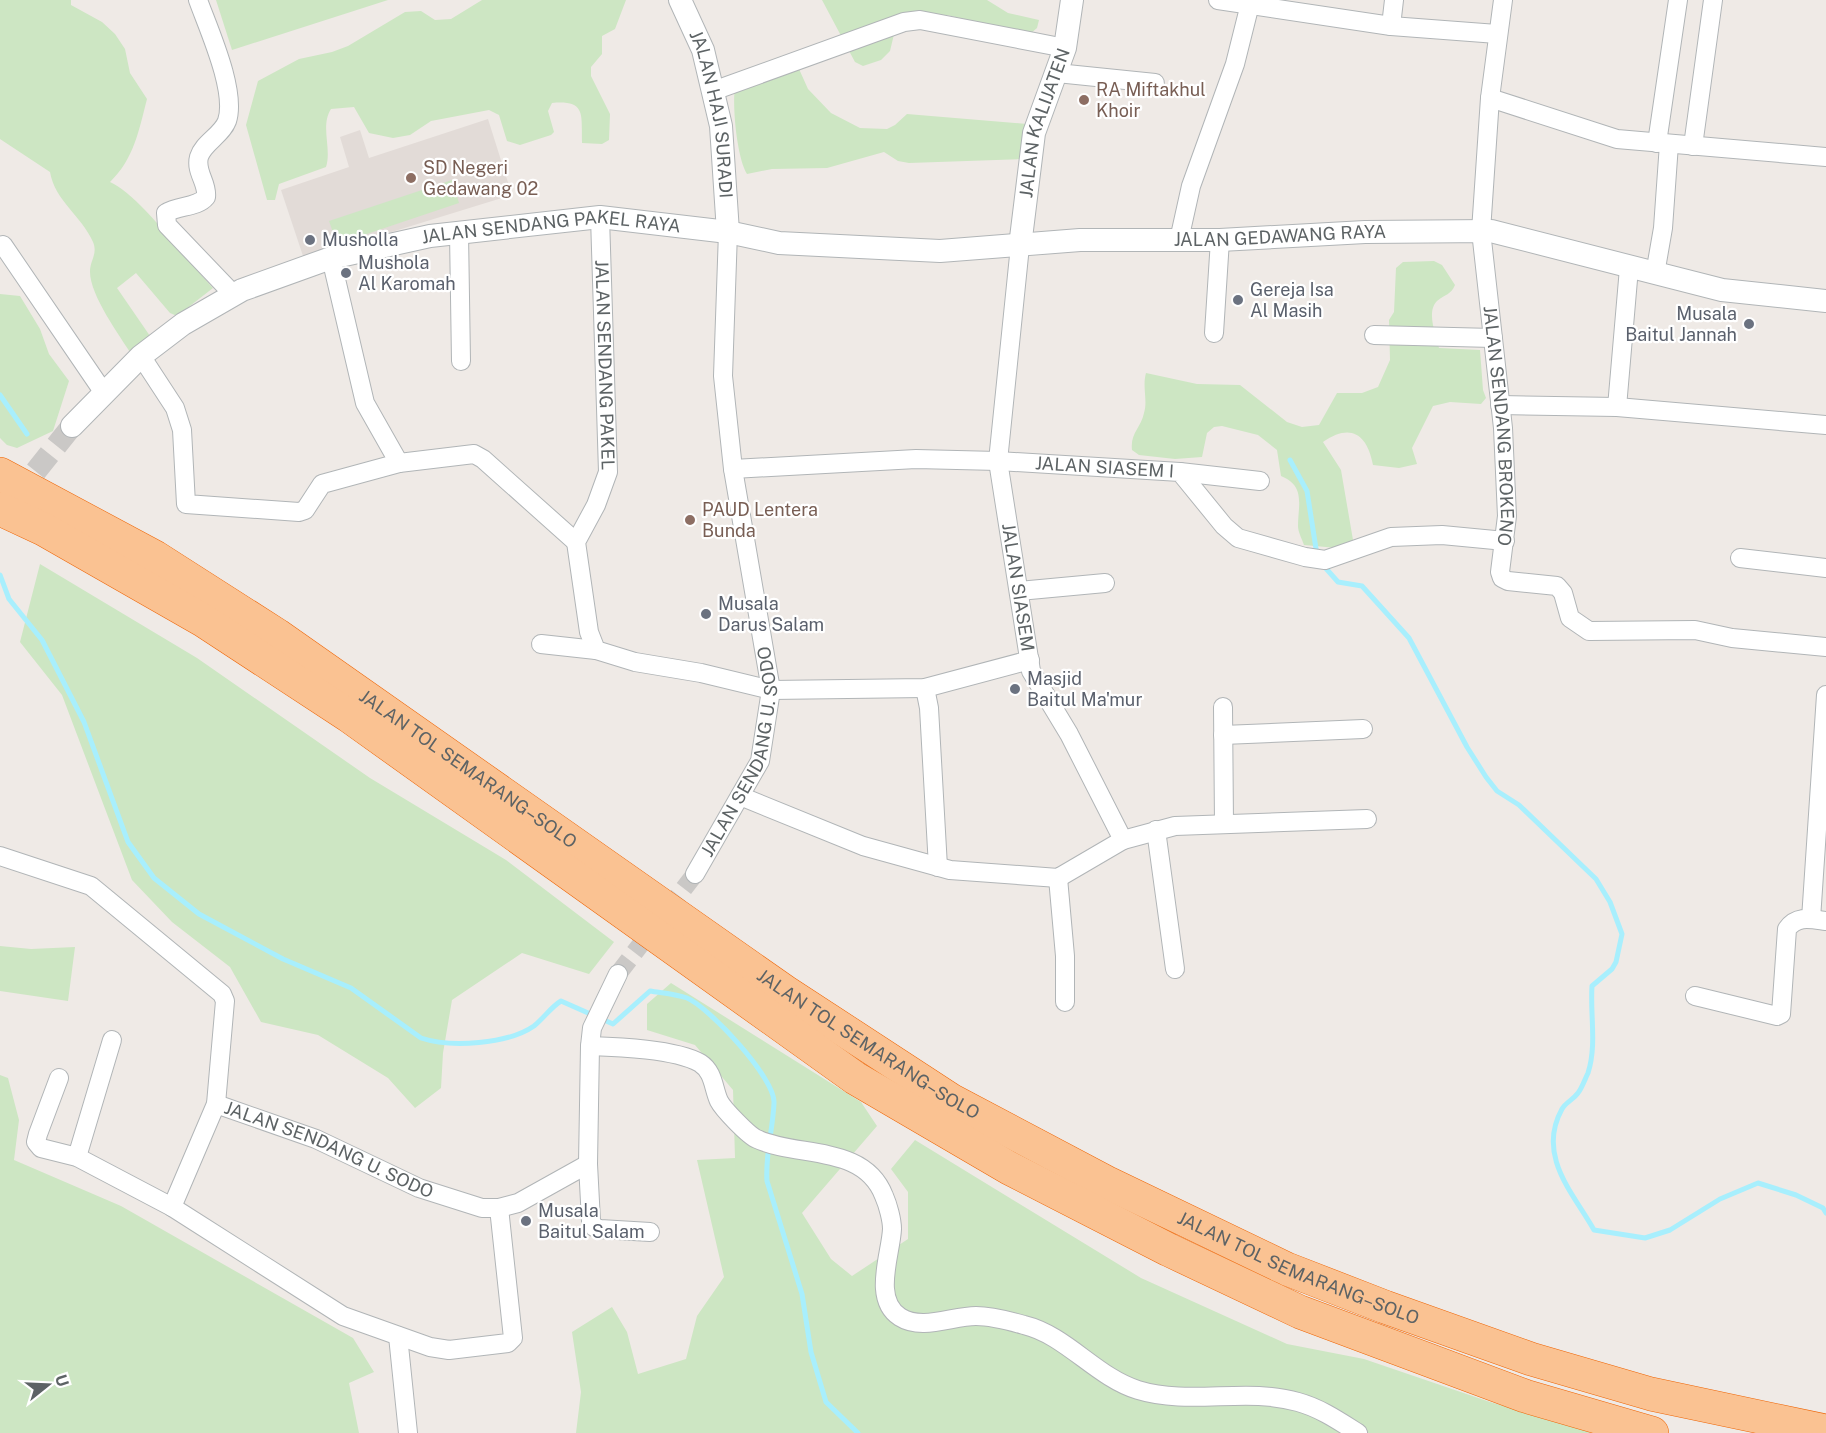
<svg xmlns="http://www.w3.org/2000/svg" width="1826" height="1433" font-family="'Public Sans',sans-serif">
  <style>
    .education { fill: #e2dbd7 }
    .green { fill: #cde6c3 }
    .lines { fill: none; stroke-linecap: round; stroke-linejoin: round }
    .stream { stroke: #a8effd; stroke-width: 5 }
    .minor-tunnel { stroke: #cac8c6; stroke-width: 18; stroke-dasharray: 18 9; stroke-linecap: butt }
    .tertiary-tunnel { stroke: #cac8c6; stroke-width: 22; stroke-dasharray: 22 11; stroke-linecap: butt }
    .minor-casing { stroke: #b1b5b7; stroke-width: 20 }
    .tertiary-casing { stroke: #b1b5b7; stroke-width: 24 }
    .motorway-casing { stroke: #ee6506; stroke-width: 34 }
    .minor { stroke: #fff; stroke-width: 18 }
    .tertiary { stroke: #fff; stroke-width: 22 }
    .motorway { stroke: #fac292; stroke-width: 33 }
    .education-dot { fill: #8d6e63; stroke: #fff; stroke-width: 2 }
    .worship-dot { fill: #6b7280; stroke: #fff; stroke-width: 2 }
    .labels { text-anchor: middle; stroke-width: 4.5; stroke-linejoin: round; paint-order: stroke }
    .education-label { font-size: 18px; fill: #785e54; stroke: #fff; text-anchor: start }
    .street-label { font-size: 18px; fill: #5d6365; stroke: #fff }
    .worship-label { font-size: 18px; fill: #5b616d; stroke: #fff; text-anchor: start }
  </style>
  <rect width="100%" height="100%" fill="#efeae6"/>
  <path class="education" d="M488 119 512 195 304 259 281 190 349 167 340 137 360 130 369 158Z"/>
  <g class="green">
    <path d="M0 0H71V5L102 22 115 34 125 49 130 73 147 99C139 130 134 159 110 182 139 194 188 262 213 288L177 316 170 313 136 273 117 288 150 336 132 355C119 335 90 295 90 272 90 260 98 254 93 242 81 215 55 201 50 172L0 139Z"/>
    <path d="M216 0H388L232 50Z"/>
    <path d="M482 0H626L615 29 602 36V54L591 67V76L610 114 609 140 602 144 582 143C581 115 587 100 552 103L548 111 554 132 551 135 520 145 507 141 499 115 489 110 431 121 410 135 393 138 369 133 354 107 331 109C320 126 332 149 326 167L279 184 275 200H267L246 125 258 81 299 59 332 52 348 46 405 12 421 11 435 20 451 19Z"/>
    <path d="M822 0H987L1008 13 1039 20 1037 28 1030 34 947 15 909 14 896 26 890 51 881 60 863 66 855 62Z"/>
    <path d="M799 69 808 89 831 113 860 128 887 129 895 125 907 114 1027 124 1022 159 909 163 898 161 884 152 827 168 772 169 747 174C737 158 732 106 735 87Z"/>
    <path d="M452 180 459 203 337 244 329 221Z"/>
    <path d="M1434 261 1442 265 1455 285C1451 295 1445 294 1437 301 1426 312 1436 335 1439 348L1480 350 1483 390 1486 398 1481 404 1450 402 1433 406 1412 448 1417 464 1399 468 1373 465C1367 433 1350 423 1323 442L1341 470 1353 540 1337 548 1304 545C1302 539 1298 532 1298 526 1298 505 1306 486 1281 476L1277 450 1258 435 1222 426 1214 427 1207 433 1202 457 1175 459 1139 455 1132 450C1130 433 1141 428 1144 413 1148 400 1142 387 1146 373L1197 384 1240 385 1287 422 1302 427 1319 425 1337 393H1362L1378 387 1390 360 1389 320 1394 312 1396 268 1403 262Z"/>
    <path d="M0 294 20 296 40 329 49 354 69 381 53 431 17 448 7 445 0 438Z"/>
    <path d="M40 564 197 658 370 778 506 860 614 942 589 974 522 953 452 1000 443 1053 441 1088 415 1108 388 1078 318 1035 261 1022 230 967 172 922 132 880 62 695 20 642Z"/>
    <path d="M0 946 31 949 75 947 68 1001 0 991Z"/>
    <path d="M671 983 861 1102 877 1126 802 1213 831 1259 852 1276 908 1239V1192L891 1169 915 1140 1141 1278 1287 1344 1364 1359 1490 1402 1598 1433H576L581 1392 572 1332 612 1307 627 1332 638 1374 686 1359 697 1316 724 1277 697 1160 735 1158 733 1090 695 1045 647 1030V1004Z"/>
    <path d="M0 1075 8 1078 19 1120 14 1160 121 1206 353 1338 374 1372 349 1383 359 1433H0Z"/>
  </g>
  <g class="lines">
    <g class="stream">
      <path d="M0 395 27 434"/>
      <path d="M1290 460 1307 491 1317 555"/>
      <path d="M1322 564 1338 582 1362 586 1409 638 1467 747 1486 777 1497 791 1519 805 1596 879 1610 902 1622 934 1616 962 1612 969 1592 986C1590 1015 1597 1045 1588 1073 1585 1079 1582 1088 1578 1093 1573 1100 1566 1102 1562 1109 1536 1156 1574 1194 1594 1230L1645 1238 1670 1230 1720 1199 1758 1183 1796 1195 1823 1208 1826 1213"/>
      <path d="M0 575 9 599 42 640 84 722 128 842 154 878 199 914 283 959 351 988 421 1038C451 1048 508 1044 534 1026 544 1018 551 1007 561 1001L613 1024 650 991C662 993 676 994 687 998 709 1007 776 1079 774 1103 773 1129 765 1155 767 1181L802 1294 811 1352 826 1402 858 1433"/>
    </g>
    <path class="minor-tunnel" d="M618 974 695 874"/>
    <path class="tertiary-tunnel" d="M15 497 72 426"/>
    <defs>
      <g id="minor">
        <path d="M198 0C208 28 237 91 227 121 222 135 203 143 199 157 195 172 208 183 206 197 197 208 178 205 166 213L167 225 233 294"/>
        <path d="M1218 0 1391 26 1497 34"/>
        <path id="s1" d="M1503 0 1490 98 1481 231 1503 428 1507 516 1500 572 1502 578 1508 581 1557 586 1563 593 1570 618 1589 631 1695 630 1732 638 1826 647"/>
        <path d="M1391 26 1394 0"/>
        <path d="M1057 73 1155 83"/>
        <path d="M713 91 904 22 920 20 1065 48"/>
        <path d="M1490 98 1617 139 1826 157"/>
        <path d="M1657 143 1678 0"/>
        <path d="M1693 146 1713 0"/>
        <path id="s2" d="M600 217 608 472 596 505 576 542 589 632 596 650 635 662 701 673 771 690 925 688 1030 660"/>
        <path d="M459 233 461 361"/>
        <path d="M1179 240 1191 186 1235 64 1251 0"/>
        <path d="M3 245 104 393"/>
        <path id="s3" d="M1020 246 998 461 1031 671 1069 734 1123 840 1175 826 1367 819"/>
        <path d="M331 258 365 403 399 463 474 454 483 459 576 542"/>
        <path d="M1655 274 1663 228 1669 144"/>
        <path d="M1214 333 1220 240"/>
        <path d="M1374 335 1493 338"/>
        <path d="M141 356 175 408 182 430 186 504 299 512 305 510 322 484 399 463"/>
        <path d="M1500 405 1617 407 1826 425"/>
        <path d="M1617 407 1629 268"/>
        <path id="s4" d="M733 469 916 459 998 461 1180 472 1224 526 1238 538 1305 557 1325 560 1391 537 1442 535 1505 541"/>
        <path d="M1180 472 1260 481"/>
        <path d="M1740 558 1826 568"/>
        <path d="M1019 591 1105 583"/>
        <path d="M541 644 596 650"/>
        <path d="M925 688 929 708 938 867"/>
        <path d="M1223 707 1224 823"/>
        <path d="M1223 735 1363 729"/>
        <path d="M740 796 863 846 950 870 1058 878 1123 840"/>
        <path d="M1156 830 1175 969"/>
        <path d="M0 856 91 886 222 994 225 1001 216 1104 172 1207 77 1157 41 1148 36 1142 38 1134 59 1078"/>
        <path id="s5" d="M695 874 760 761 771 690 733 469 723 376 728 232"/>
        <path d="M1058 878 1065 956V1002"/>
        <path d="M1811 919 1826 695"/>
        <path d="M618 974 592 1028 590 1046 588 1164 591 1221 594 1227 600 1229 650 1232"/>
        <path d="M1695 996 1777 1016 1781 1014 1787 929C1797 915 1811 919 1826 921"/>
        <path d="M590 1046C618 1047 675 1049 700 1063 714 1072 713 1088 719 1101 723 1109 749 1136 757 1139 798 1158 864 1144 884 1196 888 1205 892 1220 892 1229 891 1254 872 1299 900 1317 922 1331 952 1316 976 1316 991 1316 1010 1321 1024 1325 1066 1335 1096 1377 1138 1390 1190 1406 1246 1387 1298 1402 1320 1408 1339 1421 1358 1433"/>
        <path id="s6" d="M216 1104 316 1139 419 1188 482 1208H499L518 1203 588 1164"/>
        <path d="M77 1157 112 1040"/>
        <path d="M172 1207 343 1316 430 1347 449 1350 508 1343 513 1338 499 1208"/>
        <path d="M398 1336 408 1433"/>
      </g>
      <g id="tertiary">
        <path id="s7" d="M680 0 703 50 721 126 728 232"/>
        <path id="s8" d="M1020 246 1034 133 1065 48 1072 0"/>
        <path id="s9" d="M72 426 141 356 183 324 242 290 331 258 430 236 600 217 728 232 779 243 940 251 1080 240H1220L1365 232 1491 231 1722 290 1826 301"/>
      </g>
      <g id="motorway">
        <path id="s10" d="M0 474 155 557 277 635 784 991 951 1100 1106 1182 1287 1269 1385 1307 1531 1359 1651 1394 1826 1431"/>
        <path d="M0 509 43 529 204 621 349 716 855 1078 1009 1168 1169 1250 1300 1312 1525 1396 1652 1433"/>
      </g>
    </defs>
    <use href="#minor" class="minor-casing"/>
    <use href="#tertiary" class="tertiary-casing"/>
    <use href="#motorway" class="motorway-casing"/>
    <use href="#minor" class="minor"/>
    <use href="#tertiary" class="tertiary"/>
    <use href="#motorway" class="motorway"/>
  </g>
  <g class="education-dot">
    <circle cx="1084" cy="100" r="6"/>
    <circle cx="411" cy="178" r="6"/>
    <circle cx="690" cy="520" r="6"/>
  </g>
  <g class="worship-dot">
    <circle cx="310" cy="240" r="6"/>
    <circle cx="346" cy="273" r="6"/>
    <circle cx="1238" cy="300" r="6"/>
    <circle cx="1749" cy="324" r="6"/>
    <circle cx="706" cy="614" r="6"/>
    <circle cx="1015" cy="689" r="6"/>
    <circle cx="526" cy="1221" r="6"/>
  </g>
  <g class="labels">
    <g class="education-label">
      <text x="1096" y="96">RA Miftakhul<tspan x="1096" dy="21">Khoir</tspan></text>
      <text x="423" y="174">SD Negeri<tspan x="423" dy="21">Gedawang 02</tspan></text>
      <text x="702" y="516">PAUD Lentera<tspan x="702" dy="21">Bunda</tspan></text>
    </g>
    <g class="street-label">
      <text dy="6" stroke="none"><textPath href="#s7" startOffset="120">JALAN HAJI SURADI</textPath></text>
      <text dy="6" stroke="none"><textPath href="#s8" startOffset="126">JALAN KALIJATEN</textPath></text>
      <text dy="6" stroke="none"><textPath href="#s9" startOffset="537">JALAN SENDANG PAKEL RAYA</textPath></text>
      <text dy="6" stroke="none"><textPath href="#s9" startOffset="1269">JALAN GEDAWANG RAYA</textPath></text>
      <text dy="6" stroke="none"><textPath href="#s2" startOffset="148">JALAN SENDANG PAKEL</textPath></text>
      <text dy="6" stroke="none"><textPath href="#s1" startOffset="428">JALAN SENDANG BROKENO</textPath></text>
      <text dy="6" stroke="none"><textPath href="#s4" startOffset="372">JALAN SIASEM I</textPath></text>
      <text dy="6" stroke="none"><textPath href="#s3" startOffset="344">JALAN SIASEM</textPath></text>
      <text dy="6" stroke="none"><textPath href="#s5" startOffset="134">JALAN SENDANG U. SODO</textPath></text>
      <text dy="6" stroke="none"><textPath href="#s10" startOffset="554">JALAN TOL SEMARANG–SOLO</textPath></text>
      <text dy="6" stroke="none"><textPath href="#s10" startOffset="1040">JALAN TOL SEMARANG–SOLO</textPath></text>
      <text dy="6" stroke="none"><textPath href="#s6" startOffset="122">JALAN SENDANG U. SODO</textPath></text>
      <text dy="6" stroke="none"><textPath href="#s10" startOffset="1526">JALAN TOL SEMARANG–SOLO</textPath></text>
    </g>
    <g class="worship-label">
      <text x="322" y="246">Musholla</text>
      <text x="358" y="269">Mushola<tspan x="358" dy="21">Al Karomah</tspan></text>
      <text x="1250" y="296">Gereja Isa<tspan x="1250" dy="21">Al Masih</tspan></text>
      <text x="1737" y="320" text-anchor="end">Musala<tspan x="1737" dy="21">Baitul Jannah</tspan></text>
      <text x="718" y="610">Musala<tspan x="718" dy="21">Darus Salam</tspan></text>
      <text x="1027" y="685">Masjid<tspan x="1027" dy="21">Baitul Ma'mur</tspan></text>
      <text x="538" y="1217">Musala<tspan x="538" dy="21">Baitul Salam</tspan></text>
    </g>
  </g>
  <g transform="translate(48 1385) rotate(72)" stroke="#ffffff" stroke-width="4.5" paint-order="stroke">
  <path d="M0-4.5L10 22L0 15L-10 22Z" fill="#5d6365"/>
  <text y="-9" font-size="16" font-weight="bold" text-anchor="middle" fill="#5d6365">U</text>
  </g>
</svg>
